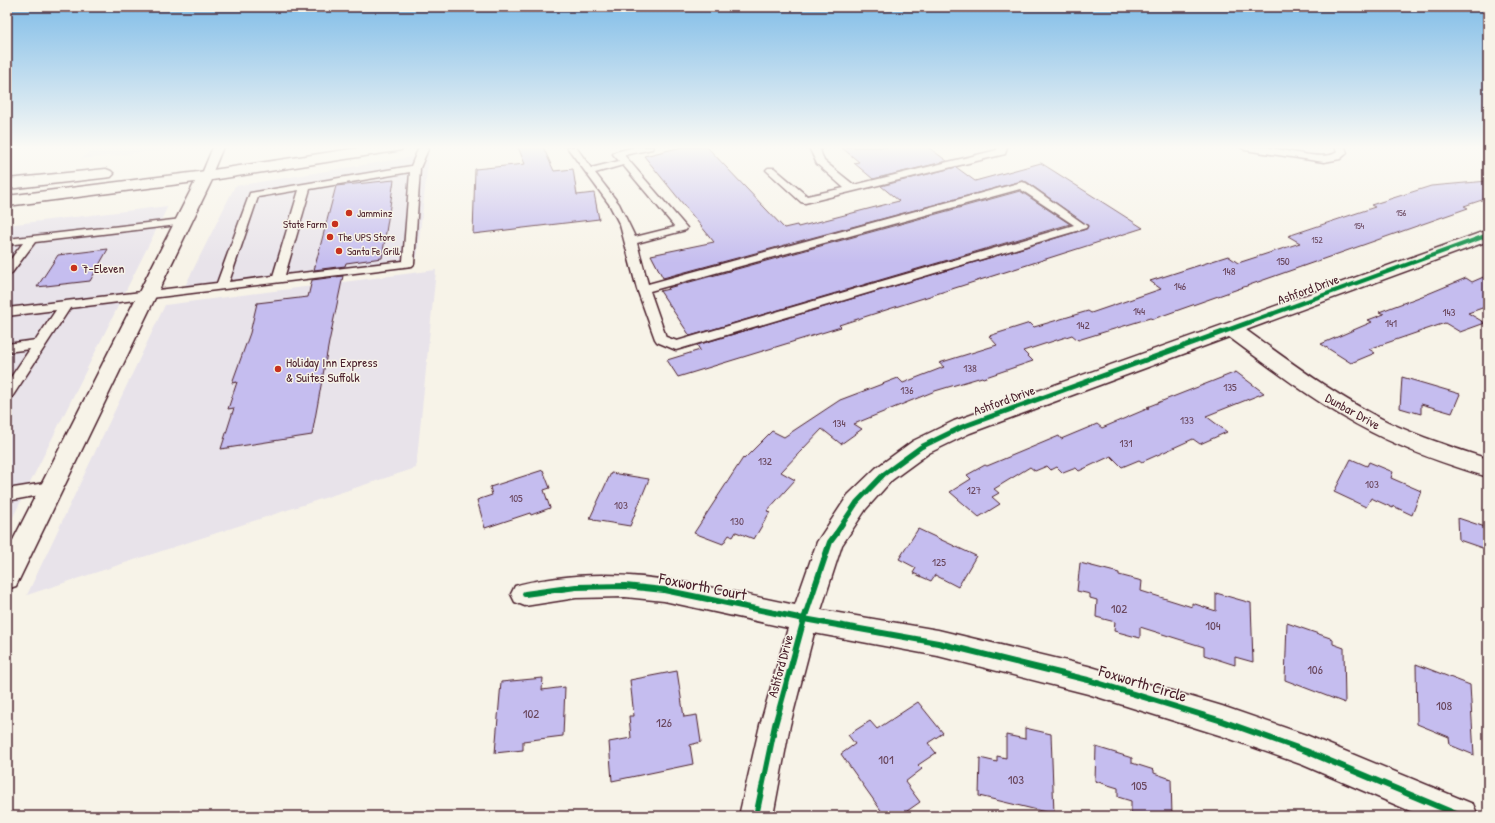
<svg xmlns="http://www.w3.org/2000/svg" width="1495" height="823" font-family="'Patrick Hand',sans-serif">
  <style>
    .built { fill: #e8e3ea }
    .building { fill: #c5bdef; stroke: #4a1f2b }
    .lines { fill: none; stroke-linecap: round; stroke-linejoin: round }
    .lane-casing { stroke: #4a1f2b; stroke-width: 3 }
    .street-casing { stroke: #4a1f2b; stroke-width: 3 }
    .lane { fill: #f7f3e8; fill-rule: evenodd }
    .street { fill: #f7f3e8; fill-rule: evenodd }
    .cycleway-far2-casing { stroke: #f7f3e8; stroke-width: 6 }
    .cycleway-far1-casing { stroke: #f7f3e8; stroke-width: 8 }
    .cycleway-casing { stroke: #f7f3e8; stroke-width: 9 }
    .cycleway-far2 { stroke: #00873e; stroke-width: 4 }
    .cycleway-far1 { stroke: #00873e; stroke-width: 5 }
    .cycleway { stroke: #00873e; stroke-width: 6 }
    .poi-dot { fill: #c8321e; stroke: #f7f3e8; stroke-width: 1.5 }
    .labels { text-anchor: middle; stroke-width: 3; stroke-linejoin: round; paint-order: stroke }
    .far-number-label { font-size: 9px; fill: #69465c }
    .far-poi-label { font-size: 11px; fill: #4a1f2b; stroke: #f7f3e8; text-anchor: start }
    .number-label { font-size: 11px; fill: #69465c }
    .poi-label { font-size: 13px; fill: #4a1f2b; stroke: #f7f3e8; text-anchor: start }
    .street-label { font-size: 13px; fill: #4a1f2b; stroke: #f7f3e8 }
    .near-number-label { font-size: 13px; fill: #69465c }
    .near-street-label { font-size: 16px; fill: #4a1f2b; stroke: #f7f3e8 }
  </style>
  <rect width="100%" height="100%" fill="#f7f3e8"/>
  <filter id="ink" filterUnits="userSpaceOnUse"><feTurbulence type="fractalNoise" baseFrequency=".025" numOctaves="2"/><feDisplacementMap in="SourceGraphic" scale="8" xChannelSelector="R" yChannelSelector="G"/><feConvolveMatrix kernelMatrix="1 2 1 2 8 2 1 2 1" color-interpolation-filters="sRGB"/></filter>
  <g filter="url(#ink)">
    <g class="built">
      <path d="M94 147H190L81 159Z"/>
      <path d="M429 154 417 258 185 286 235 186Z"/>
      <path d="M168 206 7 529V225Z"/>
      <path d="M436 270 416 468 27 595 165 305Z"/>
    </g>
    <g class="building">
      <path d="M518 147H543L554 171 573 169 577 195 594 193 599 219 473 234 475 169 525 164Z"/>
      <path d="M682 147H707L784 228 797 225 798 227 899 201 881 186 956 167 975 181 1041 163 1143 228 839 325 841 327 678 377 667 360 700 350 697 345 1086 229 1088 226 1027 182 1022 181 663 278 651 255 714 242 644 156Z"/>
      <path d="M841 147H928L947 161 873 179 854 163 859 162Z"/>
      <path d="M394 180 382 258 346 263 345 266 314 270 336 186Z"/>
      <path d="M1488 181V198L1464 206 1468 208 1153 319 1150 318 1078 340 1072 335 1023 351 1033 361 983 378 982 377 935 391 854 424 862 429 841 444 822 429 781 472 795 480 767 511 770 512 754 539 736 532 733 537 729 535 723 544 694 533 743 458 744 459 772 431 784 437 840 400 898 378 903 383 944 367 939 363 997 345 989 336 1030 323 1034 327 1088 311 1091 313 1161 289 1150 281 1228 256 1238 263 1300 243 1288 236 1375 207 1371 205 1431 186Z"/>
      <path d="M1020 191 1070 224 690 336 660 291 669 289 668 288Z"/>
      <path d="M108 249 90 281 37 287 58 255Z"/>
      <path d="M1488 275V306L1468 313 1485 323 1460 332 1445 323 1369 349 1375 353 1351 363 1321 344 1372 322 1368 320 1384 314 1379 312 1430 293 1466 278 1472 282Z"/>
      <path d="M343 276 329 342 312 435 221 449 234 408 228 409 237 382 232 383 250 333 257 303 308 297 312 280Z"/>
      <path d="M1236 372 1264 393 1206 416 1227 432 1200 444 1193 439 1142 462 1139 460 1122 467 1111 456 1079 471 1076 468 1063 473 1057 467 1051 470 1047 466 1035 471 1030 467 994 489 999 493 992 497 1000 504 979 517 950 492 971 479 967 475 985 465 987 466 1059 436 1061 439 1097 424 1102 428 1149 408 1147 407Z"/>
      <path d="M1402 377 1460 394 1452 413 1421 404V414L1400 408Z"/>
      <path d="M1351 459 1367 466 1369 462 1393 472 1391 478 1421 491 1412 515 1393 506V508L1371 498 1366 507 1334 492Z"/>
      <path d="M543 470 550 488 544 490 550 508 531 515 530 513 485 528 477 500 492 495 490 487Z"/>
      <path d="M611 473 649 479 630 526 593 520 594 519 590 518Z"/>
      <path d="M1458 518 1488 528V550L1459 540Z"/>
      <path d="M918 529 976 556 958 587 935 575 931 581 913 573 916 568 899 559Z"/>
      <path d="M1080 563 1119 573V575L1142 581 1141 591 1192 607V603L1216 611V593L1251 603 1253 662 1235 657V665L1204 655V647L1140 627V638L1114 631 1115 622 1096 617 1097 600 1090 598V594L1077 591Z"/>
      <path d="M1287 623 1333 639V644L1344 648 1345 703 1285 680Z"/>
      <path d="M1416 664 1470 685 1474 755 1450 745 1449 737 1417 724Z"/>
      <path d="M677 671 684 717 697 715 701 742 690 745 693 764 612 781 609 742 631 738 629 716H634L630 680Z"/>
      <path d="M543 678 542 690 565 687 563 736 523 741V750L495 753 501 682Z"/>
      <path d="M918 702 943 733 928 743 936 753 918 765 922 769 905 782 920 802 900 816H885L841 754 855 744 848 735 870 721 877 729Z"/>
      <path d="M1025 728 1051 734 1054 814 979 796 980 758 997 762V756L1006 758V735L1025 739Z"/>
      <path d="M1096 747 1132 758V763L1154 770V773L1171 779 1172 816H1131V801L1118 797V788L1095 781Z"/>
    </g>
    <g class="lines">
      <defs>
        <g id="lane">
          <path d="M213 147H223L211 176 209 178H203L201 176Z"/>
          <path d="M419 147H429L420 168 414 264 412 266 70 308 12 397 7 399V383L30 349 7 352V344L36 340 56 310 7 316V308L217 283 250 193 411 166ZM410 172 403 261 285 275 310 189ZM299 190 273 276 229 282 258 197Z"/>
          <path d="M567 147H576L591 168 619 161 613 154 615 152 635 147H653L652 149 624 155 687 228 686 230 637 243 648 284 1022 182 1026 183 1087 226 1086 228 676 350 657 342 655 339 637 289 620 225 609 204ZM623 165 675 227 635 237 619 204 595 173ZM1020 189 1074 225 677 341 666 337 650 291Z"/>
          <path d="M809 147H819L824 161 854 185 997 150V147H1007L1005 154 805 203 801 202 766 170 768 168H774L807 196 844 188 817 164Z"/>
          <path d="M1241 147C1249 147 1258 147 1266 147 1282 149 1325 162 1337 152L1335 147H1345L1347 153 1340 159 1324 162 1245 150Z"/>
          <path d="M182 219 186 220 187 222 186 224 35 242 11 274 7 275V264L23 243 7 245V239Z"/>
          <path d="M51 482 56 484 59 488 56 492 7 501V489Z"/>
        </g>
        <g id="street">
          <path d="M365 147H403L401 150 396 151 212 180 16 586 7 589V552L195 182 7 206V196L206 171Z"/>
          <path d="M106 169 111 171 114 174 111 177 7 189V179Z"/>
          <path d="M1488 230V241L1246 330C1292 363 1337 397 1388 422 1420 437 1454 448 1488 459V477C1448 465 1408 451 1371 432 1320 406 1275 371 1229 337L970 433 929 453 892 480 866 509 842 545 821 610 938 630 1088 666 1222 706 1306 735 1473 804 1478 816H1422L1303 765 1222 736 1088 694 938 656 814 633 790 725 773 816H739L760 725 788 628 664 601 625 597 576 598 525 606 515 602 511 594 515 586C529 581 543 580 557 578 638 567 716 589 795 605L817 542 848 495 876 468 913 441 954 421Z"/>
        </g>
      </defs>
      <use href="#lane" class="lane-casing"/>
      <use href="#street" class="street-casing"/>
      <use href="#lane" class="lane"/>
      <use href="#street" class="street"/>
      <defs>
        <path id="cycleway-far2" d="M1269 315 1488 235"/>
        <path id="cycleway-far1" d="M835 535 857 502 884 474 921 447 962 427 1272 314"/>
        <g id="cycleway">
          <path d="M525 594 576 587 625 586 664 590 804 619 938 643 1088 680 1222 721 1306 751 1461 816"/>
          <path d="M756 816 775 725 804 619 830 542 836 534"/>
        </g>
      </defs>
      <use href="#cycleway-far2" class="cycleway-far2-casing"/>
      <use href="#cycleway-far1" class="cycleway-far1-casing"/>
      <use href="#cycleway" class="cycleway-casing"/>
      <use href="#cycleway-far2" class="cycleway-far2"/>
      <use href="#cycleway-far1" class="cycleway-far1"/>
      <use href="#cycleway" class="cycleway"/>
    </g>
  </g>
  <linearGradient id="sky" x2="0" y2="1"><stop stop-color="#81bde8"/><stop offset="0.56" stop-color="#fbfaf5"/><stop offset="1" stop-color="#fbfaf5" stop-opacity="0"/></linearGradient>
  <rect width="1495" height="263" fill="url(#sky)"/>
  <g class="poi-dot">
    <circle cx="349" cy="213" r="4"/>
    <circle cx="335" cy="224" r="4"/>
    <circle cx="330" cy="237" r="4"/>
    <circle cx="339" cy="251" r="4"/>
    <circle cx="74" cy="268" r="4"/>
    <circle cx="278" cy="369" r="4"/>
  </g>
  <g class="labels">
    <g class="far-number-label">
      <text x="1401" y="216">156</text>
      <text x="1359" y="229">154</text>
      <text x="1317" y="243">152</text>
    </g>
    <g class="far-poi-label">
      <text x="357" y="217">Jamminz</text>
      <text x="327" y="228" text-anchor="end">State Farm</text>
      <text x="338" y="241">The UPS Store</text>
      <text x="347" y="255">Santa Fe Grill</text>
    </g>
    <g class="number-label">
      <text x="1283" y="265">150</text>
      <text x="1229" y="275">148</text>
      <text x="1180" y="290">146</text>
      <text x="1139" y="315">144</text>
      <text x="1449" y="316">143</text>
      <text x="1391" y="327">141</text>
      <text x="1083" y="329">142</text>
      <text x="970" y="372">138</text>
      <text x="1230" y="391">135</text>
      <text x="907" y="394">136</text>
      <text x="1187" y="424">133</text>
      <text x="839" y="427">134</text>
      <text x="1126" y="447">131</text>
      <text x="765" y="465">132</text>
      <text x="1372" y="488">103</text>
      <text x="974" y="494">127</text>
      <text x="516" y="502">105</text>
      <text x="621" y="509">103</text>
      <text x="737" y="525">130</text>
      <text x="939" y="566">125</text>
    </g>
    <g class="poi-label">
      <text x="82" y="273">7-Eleven</text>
      <text x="286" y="367">Holiday Inn Express<tspan x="286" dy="15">&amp; Suites Suffolk</tspan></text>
    </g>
    <g class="street-label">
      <text transform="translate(1308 289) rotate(-20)" y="5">Ashford Drive</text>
      <text transform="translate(1004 400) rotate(-20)" y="5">Ashford Drive</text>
      <text transform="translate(1353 411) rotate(29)" y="5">Dunbar Drive</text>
      <text transform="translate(780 666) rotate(-75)" y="5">Ashford Drive</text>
    </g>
    <g class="near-number-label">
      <text x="1119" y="613">102</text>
      <text x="1213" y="630">104</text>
      <text x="1315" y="674">106</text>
      <text x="1444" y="710">108</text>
      <text x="531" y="718">102</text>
      <text x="664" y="727">126</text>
      <text x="886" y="764">101</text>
      <text x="1016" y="784">103</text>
      <text x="1139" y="790">105</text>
    </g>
    <g class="near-street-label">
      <text transform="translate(703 586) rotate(11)" y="6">Foxworth Court</text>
      <text transform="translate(1143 683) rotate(17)" y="6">Foxworth Circle</text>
    </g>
  </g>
  <rect width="1495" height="823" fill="none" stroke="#f7f3e8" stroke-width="24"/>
  <rect x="12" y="12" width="1471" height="799" fill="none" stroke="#4a1f2b" stroke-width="1.5" filter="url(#ink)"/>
</svg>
